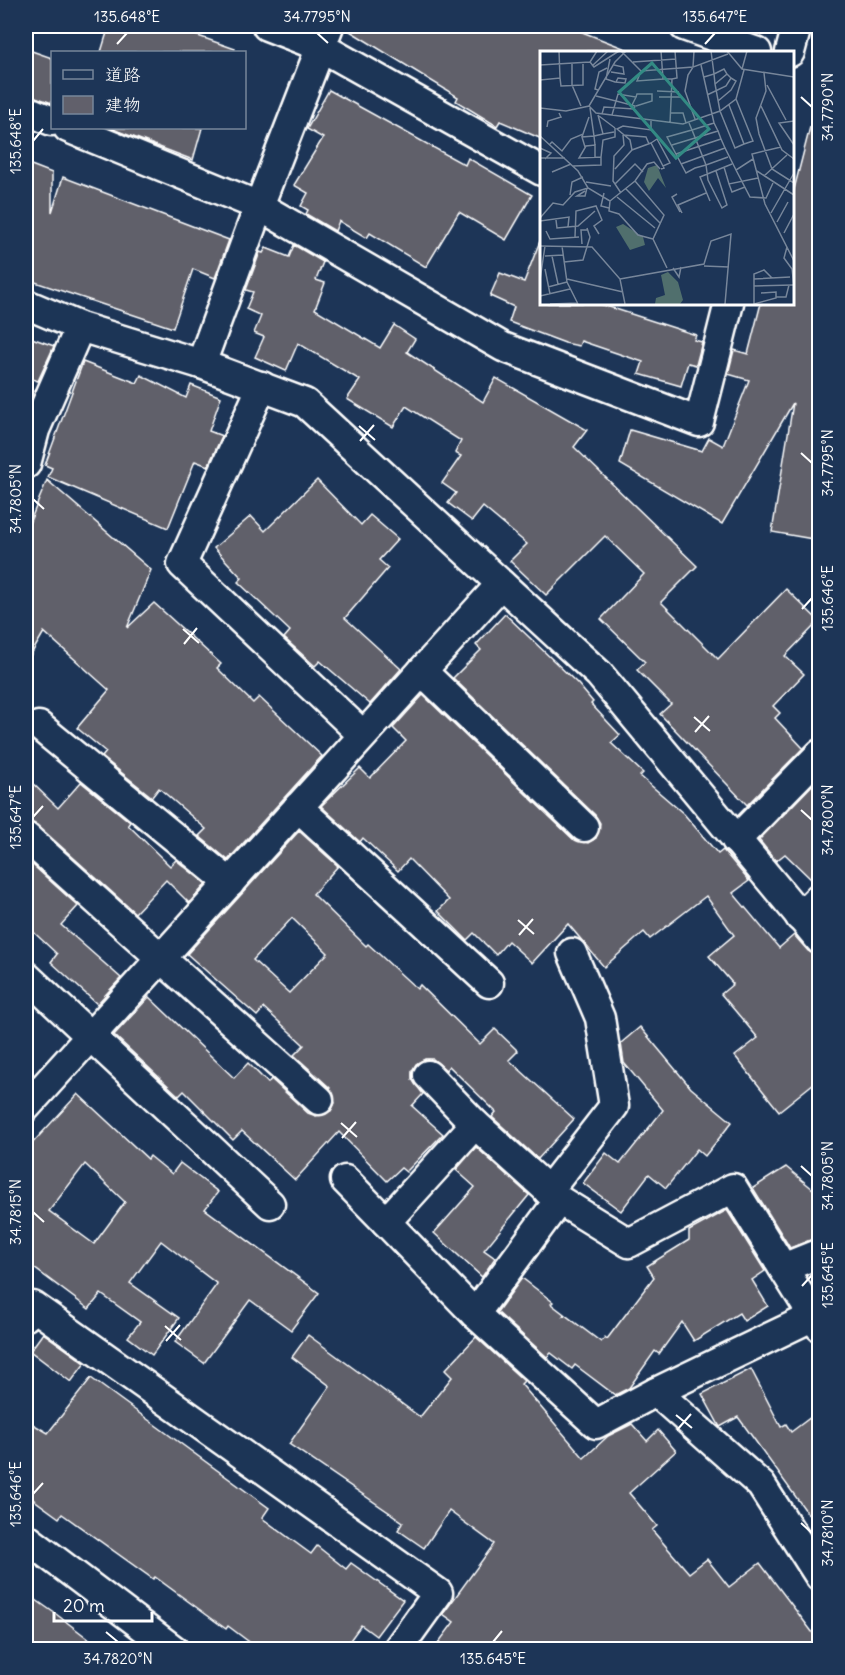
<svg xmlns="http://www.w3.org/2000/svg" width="845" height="1675" font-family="Delius,'Klee One',sans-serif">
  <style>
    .building { fill: #61606b; stroke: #fff; stroke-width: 1.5; fill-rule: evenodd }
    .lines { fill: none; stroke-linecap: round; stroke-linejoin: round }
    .minor-casing { stroke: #fff; stroke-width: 33 }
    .minor { stroke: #1d3557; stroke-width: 28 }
    .ticks { fill: none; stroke: #fff; stroke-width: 2 }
    .inset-road { fill: none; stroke: #77869a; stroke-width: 1.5 }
    .view { fill: #338b84; fill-opacity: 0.15; stroke: #338b84; stroke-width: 3 }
    .inset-edge { fill: none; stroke: #fff; stroke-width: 3 }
    .neatline { fill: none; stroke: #fff; stroke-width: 2 }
    .ticks-label { font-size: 15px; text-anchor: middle; fill: #fff }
  </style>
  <rect width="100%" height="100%" fill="#1d3557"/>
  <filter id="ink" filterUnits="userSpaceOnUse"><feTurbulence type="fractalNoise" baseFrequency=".0167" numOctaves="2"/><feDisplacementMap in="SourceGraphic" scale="12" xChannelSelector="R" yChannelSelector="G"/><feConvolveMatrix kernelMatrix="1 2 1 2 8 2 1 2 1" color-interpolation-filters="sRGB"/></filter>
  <g filter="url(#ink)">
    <g class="building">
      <path d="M109 26H170L235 49 234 52H101Z"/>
      <path d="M345 26H567L631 51 542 52V139L500 121 497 126 456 101 458 97 345 28Z"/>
      <path d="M26 49 52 58V103L26 94Z"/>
      <path d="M329 90 465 165 468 158 532 195 506 240 459 212 426 267 370 233 367 238 339 221 335 231 306 214 308 210 301 206 308 193 294 185 323 138 307 129Z"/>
      <path d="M810 127 819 128V540L772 532 793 403 722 524 620 464 630 430 702 451 709 438 723 446 749 380 728 374 734 350 748 354 761 303H792V197Z"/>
      <path d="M110 128H202L193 160Z"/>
      <path d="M26 163 52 173V212L63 177 229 240 215 278 193 269 173 328 26 279Z"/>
      <path d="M540 241 542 303H597L696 335 694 340 702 342 696 365 688 363 681 386 639 374 643 362 581 341 579 346 565 343 509 322 514 307 490 296 500 273 524 282Z"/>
      <path d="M294 245 323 262 316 280 325 283 315 309 380 348 394 325 415 339 407 352 483 402 496 378 587 430 574 447 697 566 661 602 718 659 786 589 819 621 785 656 804 674 773 706 780 713 775 718 803 748 747 805 660 714 671 704 637 670 645 662 601 619 644 574 605 536 546 595 510 561 527 544 483 507 472 521 448 503 456 493 442 483 461 456 455 453 461 441 406 406 393 427 347 399 360 380 298 343 286 371 255 357 264 337 254 333 261 316 246 309 253 292 246 290 260 252 263 253 266 248 289 257Z"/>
      <path d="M26 336 54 346 38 381 26 377Z"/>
      <path d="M83 362 137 383 141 375 186 398 191 385 221 397 209 431 222 436 208 466 195 461 168 528 48 477 52 468 45 465Z"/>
      <path d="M47 480 151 570 127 628 154 603 221 664 217 668 253 703 259 697 322 756 228 860 199 836 206 829 159 788 152 797 102 757 106 752 77 728 109 690 44 632 26 663V531Z"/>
      <path d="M317 480 361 525 370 515 398 539 379 560 388 568 345 618 401 669 370 704 320 661 315 666 284 638 290 631 238 582 242 578 214 548 251 516 265 531Z"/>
      <path d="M505 614 578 684 593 702 591 704 620 735 611 743 643 773 640 776 684 814 718 854 723 850 749 881 733 893 779 948 794 935 808 951 819 956V1079L779 1111 735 1056 758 1038 721 994 733 984 709 956 734 935 706 896 650 939 644 932 604 967 568 924 532 963 508 941 496 955 474 933 467 940 438 911 449 900 409 859 398 871 363 838 360 842 321 806 360 768 370 778 406 741 393 728 423 695 573 839 588 843 596 838 600 823 595 815 453 678 481 650 476 645Z"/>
      <path d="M26 777 58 808 81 782 130 822 128 825 170 866 176 860 206 884 189 903 166 880 135 913 37 825 26 821Z"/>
      <path d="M819 778V881L814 882 785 854 776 861 759 840Z"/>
      <path d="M299 831 338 866 313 894 366 946 368 944 417 989 420 985 480 1044 495 1029 518 1051 509 1060 574 1119 538 1159 492 1117 496 1112 449 1066 446 1070 433 1059H425L416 1064 412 1071V1079L423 1094 412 1106 443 1134 406 1172 401 1168 387 1181 339 1132 295 1180 242 1131 233 1140 184 1091 179 1096 114 1035 149 997 234 1078 248 1063 268 1083 271 1079 308 1113 316 1116 331 1111 335 1103 330 1088 294 1055 304 1045 264 1008 257 1016 187 954ZM292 918 328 953 289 993 253 960Z"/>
      <path d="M26 859 78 906 61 925 121 978 97 1004 51 962 57 954 26 925Z"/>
      <path d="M640 1027 691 1088 732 1122 705 1156 697 1149 666 1188 649 1174 621 1211 583 1183 606 1153 620 1164 663 1110 624 1063 621 1043Z"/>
      <path d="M78 1094 148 1159 150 1156 172 1174 180 1163 218 1192 205 1209 319 1293 291 1330 250 1300 204 1363 175 1342 217 1284 161 1241 130 1283 179 1318 152 1355 128 1337 140 1322 101 1294 89 1309 26 1262V1150ZM85 1164 125 1202 94 1244 49 1211Z"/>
      <path d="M476 1147 529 1195 484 1250 495 1258 482 1277 434 1233 475 1187 456 1170Z"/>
      <path d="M786 1167 819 1194V1237L790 1248 753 1188Z"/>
      <path d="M727 1210 765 1271 752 1280 768 1306 744 1321 739 1313 694 1341 682 1322 659 1354 655 1351 629 1388 615 1395 575 1365 572 1369 551 1353 547 1357 497 1312 522 1278 553 1302 551 1304 564 1314 563 1316 565 1315 601 1342 605 1337 607 1339 654 1277 647 1266 689 1240V1231Z"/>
      <path d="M43 1333 85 1363 71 1382 30 1351Z"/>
      <path d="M308 1335 420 1417 452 1377 445 1370 476 1337 524 1381 521 1384 584 1458 608 1436 632 1424 647 1441 658 1430 676 1451 629 1493 657 1526 652 1530 689 1573 707 1559 729 1587 760 1563 819 1641V1650H433L454 1622 443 1614 494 1544 449 1511 424 1548 398 1530 403 1522 289 1444 330 1386 292 1357Z"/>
      <path d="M751 1369 781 1427 786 1424 791 1432 819 1411V1529L738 1417 720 1427 702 1394Z"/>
      <path d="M91 1378 269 1508 262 1518 311 1554 317 1546 346 1569 351 1563 403 1600 376 1636 361 1625 343 1650H260L228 1626 226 1629 155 1577 153 1579 62 1514 59 1518 26 1494V1420L48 1433Z"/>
      <path d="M26 1593 56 1614 103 1650H26Z"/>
    </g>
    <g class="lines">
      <defs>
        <g id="minor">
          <path d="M267 26 321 47 542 171"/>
          <path d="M329 26 259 206 503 347 699 422 729 303"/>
          <path d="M684 26 757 52"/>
          <path d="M790 52 797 26"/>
          <path d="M26 110 52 121"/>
          <path d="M68 128 259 206 201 364"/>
          <path d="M26 304 80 327 201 364 305 403 599 674 820 940"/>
          <path d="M262 386 182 564 363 735"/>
          <path d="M26 464 35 430 80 327"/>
          <path d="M422 671 584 827"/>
          <path d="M39 726 230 883"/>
          <path d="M298 807 489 983"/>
          <path d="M26 837 319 1100"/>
          <path d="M736 840 820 754"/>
          <path d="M800 917 820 897"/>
          <path d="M26 976 270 1204"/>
          <path d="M428 1075 475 1124"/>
          <path d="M26 1107 501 584"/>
          <path d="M345 1180 386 1222"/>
          <path d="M548 1191 614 1106 600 1018 572 953"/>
          <path d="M820 1253 783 1268 820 1327"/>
          <path d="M475 1314 559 1200"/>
          <path d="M26 1316 33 1306 438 1593 397 1650"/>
          <path d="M812 1317 656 1392 761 1485 820 1577"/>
          <path d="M656 1392 596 1424 475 1314 386 1222 475 1124 559 1200 629 1243 733 1188 783 1268"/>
          <path d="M26 1538 174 1650"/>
        </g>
      </defs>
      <use href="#minor" class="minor-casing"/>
      <use href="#minor" class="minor"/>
    </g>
  </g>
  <path class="ticks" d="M317 33 328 43M117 44 127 33M705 44 715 33M801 97 812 107M33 141 43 129M359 426 375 440M360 441 374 425M801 453 812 463M33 499 44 509M802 609 812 598M183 629 199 643M184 644 197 628M694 717 710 731M695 732 709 716M801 810 812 820M33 817 43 806M518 920 534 934M519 935 533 919M341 1123 357 1137M342 1138 356 1122M801 1166 812 1176M33 1212 44 1222M802 1286 812 1275M165 1326 181 1340M166 1341 180 1325M676 1415 692 1428M677 1430 691 1414M33 1494 43 1483M801 1523 812 1533M106 1632 118 1642M493 1642 502 1631"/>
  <g transform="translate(540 51)">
    <rect width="254" height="254" fill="#1d3557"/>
    <path d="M117 114 126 137 118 127 109 140 104 131 108 117Z" fill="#506f6d"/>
    <path d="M128 221 138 231 143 249 140 253H115L116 247 125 244 121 224Z" fill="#506f6d"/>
    <path d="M83 173 103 186 105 194 90 199 76 176Z" fill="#506f6d"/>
    <path class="inset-road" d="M19 0 20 27M57 0 50 11 54 16 79 0M81 0 101 20 153 16 154 0M187 0 202 18 254 26M70 8 66 28 75 31 85 32 86 28 78 27 76 31M93 11 136 8M32 12V34L41 55M0 14 50 11M161 14 174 72M52 15 68 0M202 18 207 0M101 20 97 30 123 28 121 0M71 21 84 23 83 16 74 14M224 22 226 40 216 67 219 83 232 118 254 132M164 26 174 23 171 0M123 28H132L130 72M132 28 137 27 135 0M0 29 20 27 21 35 43 34V11M175 33 187 23 184 18 174 23 175 33 180 60 195 97 204 93M227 34 246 69M58 39 55 38 59 21 67 17M117 40 139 41M167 44 186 35 191 27 187 23M56 45 76 50 72 64M119 46H142M178 50 191 39 196 30 191 27M189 54 204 93 213 90 196 48M49 55 56 62 143 73 180 60 196 48 204 19M96 55 112 50V43H97L96 46M221 55 242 99 254 108M0 57 26 60 49 55 75 11 86 0M50 57 54 85 63 83M130 62H143L146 72M62 63 64 56 94 58 95 55 76 50 78 43 96 46 92 54M58 64 63 83 74 81M59 65 75 77M155 68 145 40 148 24 153 16 188 3M254 70 239 72 254 94M149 72 152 79 174 72 178 80M7 76 8 70 21 66 19 62M43 83 49 66M83 84 106 86 109 93M0 85 38 120 48 137 70 150M111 92 117 88 130 112 123 115M10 93 12 91 22 100 31 88 43 83 42 86M132 94 178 80 181 88M45 96 42 86 54 85 55 94M241 96 212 103 225 153 254 210M0 97 11 102 5 108M92 99 90 89 77 78 83 75 111 79V70M136 103 181 88 185 97M55 106V94L46 95 39 107 61 106 63 89 75 86V77M0 107H25M213 108 196 119 210 146 226 147 233 132M141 113 185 97 196 119M33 115 61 114V106M184 116 189 133 218 127M75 118 92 99 111 92 124 117 121 118M176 120 187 154 182 157 168 129 166 114 152 79 127 86 146 122 155 117 166 114 188 106M217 120 254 144M12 121 31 113M224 125 247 104M95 130 124 164 113 188 127 217M46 131 71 135M75 133 95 113 103 121M189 133 192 141 205 136M86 138 120 172M45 140 37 145H45L47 137M64 142 61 155 69 157M81 142 73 130 74 105 84 94 83 84M137 143 132 146 140 161M30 144 32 131 43 126M77 146 115 177M70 150 95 130 107 113 114 111 120 118M70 150 69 160 79 163 98 184 113 188M170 150 160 126 192 113M142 162 138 154 166 142M231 162 254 122M0 167 13 152 23 154 35 141 48 137M16 169 17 177 38 175 55 160M0 170 29 166 28 176M237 171 248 151M6 180 10 188 39 186M244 182 254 163M35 186 36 160 56 155 62 169 54 175 59 183M42 193 41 179H48M0 195 52 196 80 228 85 253M22 195 27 231 38 253M247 196 244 207 252 218 254 235M5 205 23 204M12 205 18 233M24 211 43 209 50 186 47 177M164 215 189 216M133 217 139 226 141 216M5 218 10 243M27 228 83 241M80 228 164 213 171 190 191 183 185 253M214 228 250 226M0 229 5 195M214 235 253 234M8 236 27 231M221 242 236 241V247L214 253V223L224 219 232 227M0 245 30 238M236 246H246L249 234M10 253 37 252"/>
    <path class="view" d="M112 12 169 78 136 107 79 41Z"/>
    <rect width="254" height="254" class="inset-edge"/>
  </g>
  <rect width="845" height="1675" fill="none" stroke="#1d3557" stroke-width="66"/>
  <rect x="51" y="51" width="195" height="78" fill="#1d3557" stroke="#77869a" stroke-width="1.5"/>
  <rect x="63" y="70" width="30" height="9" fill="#1d3557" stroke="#77869a" stroke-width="1.5"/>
  <text x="105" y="81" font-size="18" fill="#ffffff">道路</text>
  <rect x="63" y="96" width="30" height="18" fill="#61606b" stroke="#77869a" stroke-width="1.5"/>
  <text x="105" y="111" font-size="18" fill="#ffffff">建物</text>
  <path d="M54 1612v9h98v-9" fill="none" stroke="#ffffff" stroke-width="3"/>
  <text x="63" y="1612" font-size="18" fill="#ffffff" stroke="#1d3557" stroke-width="4.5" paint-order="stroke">20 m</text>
  <rect x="33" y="33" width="779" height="1609" class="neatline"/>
  <g class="ticks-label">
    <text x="127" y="22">135.648°E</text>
    <text x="317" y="22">34.7795°N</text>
    <text x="715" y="22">135.647°E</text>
    <text transform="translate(828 107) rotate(-90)" y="5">34.7790°N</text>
    <text transform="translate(16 141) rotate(-90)" y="5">135.648°E</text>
    <text transform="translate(828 463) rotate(-90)" y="5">34.7795°N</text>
    <text transform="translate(16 499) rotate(-90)" y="5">34.7805°N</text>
    <text transform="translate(828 598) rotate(-90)" y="5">135.646°E</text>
    <text transform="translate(16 817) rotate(-90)" y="5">135.647°E</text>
    <text transform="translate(828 820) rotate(-90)" y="5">34.7800°N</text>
    <text transform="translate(828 1176) rotate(-90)" y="5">34.7805°N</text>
    <text transform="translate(16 1212) rotate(-90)" y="5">34.7815°N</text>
    <text transform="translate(828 1275) rotate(-90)" y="5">135.645°E</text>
    <text transform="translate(16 1494) rotate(-90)" y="5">135.646°E</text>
    <text transform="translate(828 1533) rotate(-90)" y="5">34.7810°N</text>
    <text x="118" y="1664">34.7820°N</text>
    <text x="493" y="1664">135.645°E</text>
  </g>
</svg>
